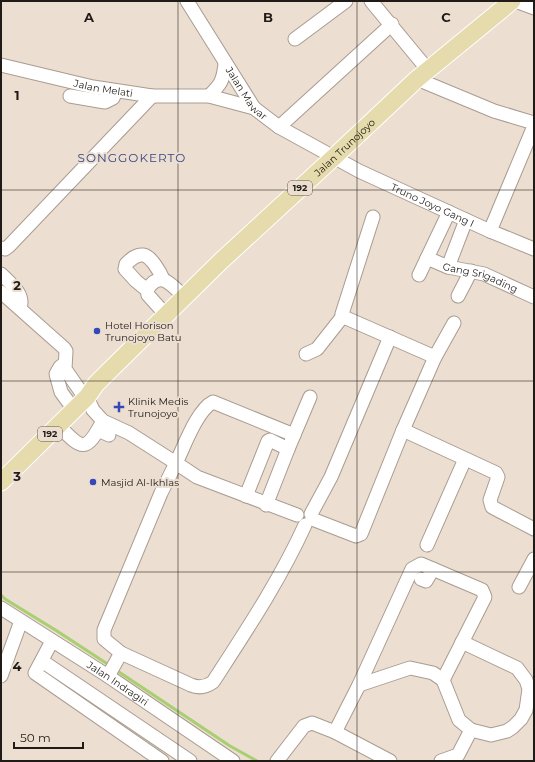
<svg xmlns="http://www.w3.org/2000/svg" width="535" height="762" font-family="Montserrat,sans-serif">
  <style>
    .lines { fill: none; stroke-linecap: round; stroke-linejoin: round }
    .stream { stroke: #a8cf70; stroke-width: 3 }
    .minor-casing { stroke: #a99c90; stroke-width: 15 }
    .major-casing { stroke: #fff; stroke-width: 19 }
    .minor { stroke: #fff; stroke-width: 13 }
    .major { stroke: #e6dbac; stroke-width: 17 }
    .grid { fill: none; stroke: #201b16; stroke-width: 1; stroke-opacity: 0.55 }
    .poi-dot { fill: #3548ba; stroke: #ecded1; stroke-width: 1.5 }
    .labels { text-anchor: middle; stroke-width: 4; stroke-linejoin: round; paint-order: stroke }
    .shield { fill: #ecded1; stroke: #5d564e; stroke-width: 1 }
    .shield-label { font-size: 9px; font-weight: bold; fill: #201b16 }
    .street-label { font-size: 10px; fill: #201b16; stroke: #ecded1 }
    .poi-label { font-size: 10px; fill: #201b16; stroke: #ecded1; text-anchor: start }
    .quarter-label { font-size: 12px; letter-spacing: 1px; fill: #36457f; stroke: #ecded1 }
    .grid-label { font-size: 13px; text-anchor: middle; font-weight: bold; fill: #201b16; stroke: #ecded1; stroke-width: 4; stroke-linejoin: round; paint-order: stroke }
  </style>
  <rect width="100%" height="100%" fill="#ecded1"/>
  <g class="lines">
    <g class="stream">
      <path d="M1 595 5 599 57 631 109 665"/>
      <path d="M116 670 230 746 257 761"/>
    </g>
    <defs>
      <g id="minor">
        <path id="s1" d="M187 1 254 108 279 127 359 171 490 231 534 249"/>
        <path d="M371 1 428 70"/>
        <path d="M515 1 534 8"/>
        <path d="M295 39 346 1"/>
        <path id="s2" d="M1 65 93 87 152 96H209L254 108"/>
        <path d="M417 79 494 111 534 123"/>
        <path d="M70 96 105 102 113 98 116 91"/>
        <path d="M209 96C221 84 223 81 225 64"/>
        <path d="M279 127 392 24"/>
        <path d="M373 217 342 314 346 318 435 357 403 430"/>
        <path d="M490 231 534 126"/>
        <path d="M1 248 5 249 9 246 152 96"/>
        <path id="s3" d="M427 258 448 267 484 274 534 297"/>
        <path d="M448 267 466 220"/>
        <path d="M1 274C10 283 25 294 20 308"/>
        <path d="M419 275 449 212"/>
        <path d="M147 290 136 281 125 269 126 264C130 260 136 254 143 255 151 256 160 272 163 279"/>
        <path d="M1 292 64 348 66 351 65 369 81 392"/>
        <path d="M458 296 471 271"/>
        <path d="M166 315 148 295 147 290C160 269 172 285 184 297"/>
        <path d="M306 354 317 349 343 316"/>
        <path d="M435 357 454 323"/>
        <path d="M64 364 60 367 56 374 61 392 69 403"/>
        <path d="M87 397 93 410 103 421 129 433 176 463C184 447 197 410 213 402L294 435"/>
        <path d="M59 426C83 451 86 452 103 421"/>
        <path d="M98 430 109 435"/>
        <path d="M246 496 268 441 270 440 288 449"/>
        <path d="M266 505 288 449 310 397"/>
        <path d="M311 514 331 477 390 337"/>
        <path d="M312 519 356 536 361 534 403 430 496 473 498 477 490 500 492 507 534 529"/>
        <path d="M427 545 465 459"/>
        <path d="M421 579 426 581 433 569"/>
        <path d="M519 587 534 559"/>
        <path id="s4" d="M1 608 108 676 233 761"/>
        <path d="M52 641 35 673 162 761"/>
        <path d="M121 653 104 639V630L161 493 176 463 197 477 297 515"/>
        <path d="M42 661 190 761"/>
        <path d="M1 676 21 621"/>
        <path d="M108 676 121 653 191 685C198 688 206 687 213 682 246 631 280 580 305 525"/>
        <path d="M359 685 410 668 433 673 443 680 459 720 471 730 491 735 507 731 513 727 521 719 526 710 529 689 526 680 517 668 462 642"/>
        <path d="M335 732 359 685 412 569 421 564 482 590 485 597 443 680"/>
        <path d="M277 761 304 726 312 723 335 732 390 761"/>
        <path d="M441 761 458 755 471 730"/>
      </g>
      <g id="major">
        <path id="s5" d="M1 482 87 397 96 384 108 372 221 261 333 158 417 79 512 1"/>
      </g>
    </defs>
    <use href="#minor" class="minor-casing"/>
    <use href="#major" class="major-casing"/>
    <use href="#minor" class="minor"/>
    <use href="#major" class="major"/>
  </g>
  <path class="grid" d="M178 1V761M357 1V761M1 190H534M1 381H534M1 572H534"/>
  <g class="poi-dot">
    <circle cx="97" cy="331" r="4"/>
    <path d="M117 401h4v4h4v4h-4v4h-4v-4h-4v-4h4z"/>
    <circle cx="93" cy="482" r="4"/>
  </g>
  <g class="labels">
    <g class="shield">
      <rect x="288" y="181" width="24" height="14" rx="3"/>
      <rect x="38" y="427" width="24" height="14" rx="3"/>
    </g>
    <g class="shield-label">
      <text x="300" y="191">192</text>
      <text x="50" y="437">192</text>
    </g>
    <g class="street-label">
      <text dy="4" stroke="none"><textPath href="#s2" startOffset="105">Jalan Melati</textPath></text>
      <text dy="4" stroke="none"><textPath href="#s1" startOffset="110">Jalan Mawar</textPath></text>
      <text dy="4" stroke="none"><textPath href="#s5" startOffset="480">Jalan Trunojoyo</textPath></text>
      <text dy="4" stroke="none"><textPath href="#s1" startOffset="330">Truno Joyo Gang I</textPath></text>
      <text dy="4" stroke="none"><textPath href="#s3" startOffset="57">Gang Srigading</textPath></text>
      <text dy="4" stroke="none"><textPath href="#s4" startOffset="139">Jalan Indragiri</textPath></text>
    </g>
    <g class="poi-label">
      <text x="105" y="329">Hotel Horison<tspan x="105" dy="12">Trunojoyo Batu</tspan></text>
      <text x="128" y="405">Klinik Medis<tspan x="128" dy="12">Trunojoyo</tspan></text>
      <text x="101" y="486">Masjid Al-Ikhlas</text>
    </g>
    <g class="quarter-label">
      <text x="132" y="162">SONGGOKERTO</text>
    </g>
  </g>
  <g class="grid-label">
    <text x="89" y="22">A</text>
    <text x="268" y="22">B</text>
    <text x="446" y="22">C</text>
    <text x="17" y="100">1</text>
    <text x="17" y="290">2</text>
    <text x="17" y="481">3</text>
    <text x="17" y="671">4</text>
  </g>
  <rect width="535" height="762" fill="none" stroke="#201b16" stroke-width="4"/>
  <path d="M14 742v6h69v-6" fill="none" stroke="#201b16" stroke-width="2"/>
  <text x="20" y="742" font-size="12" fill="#201b16" stroke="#ecded1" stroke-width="3" paint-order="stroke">50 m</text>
</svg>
